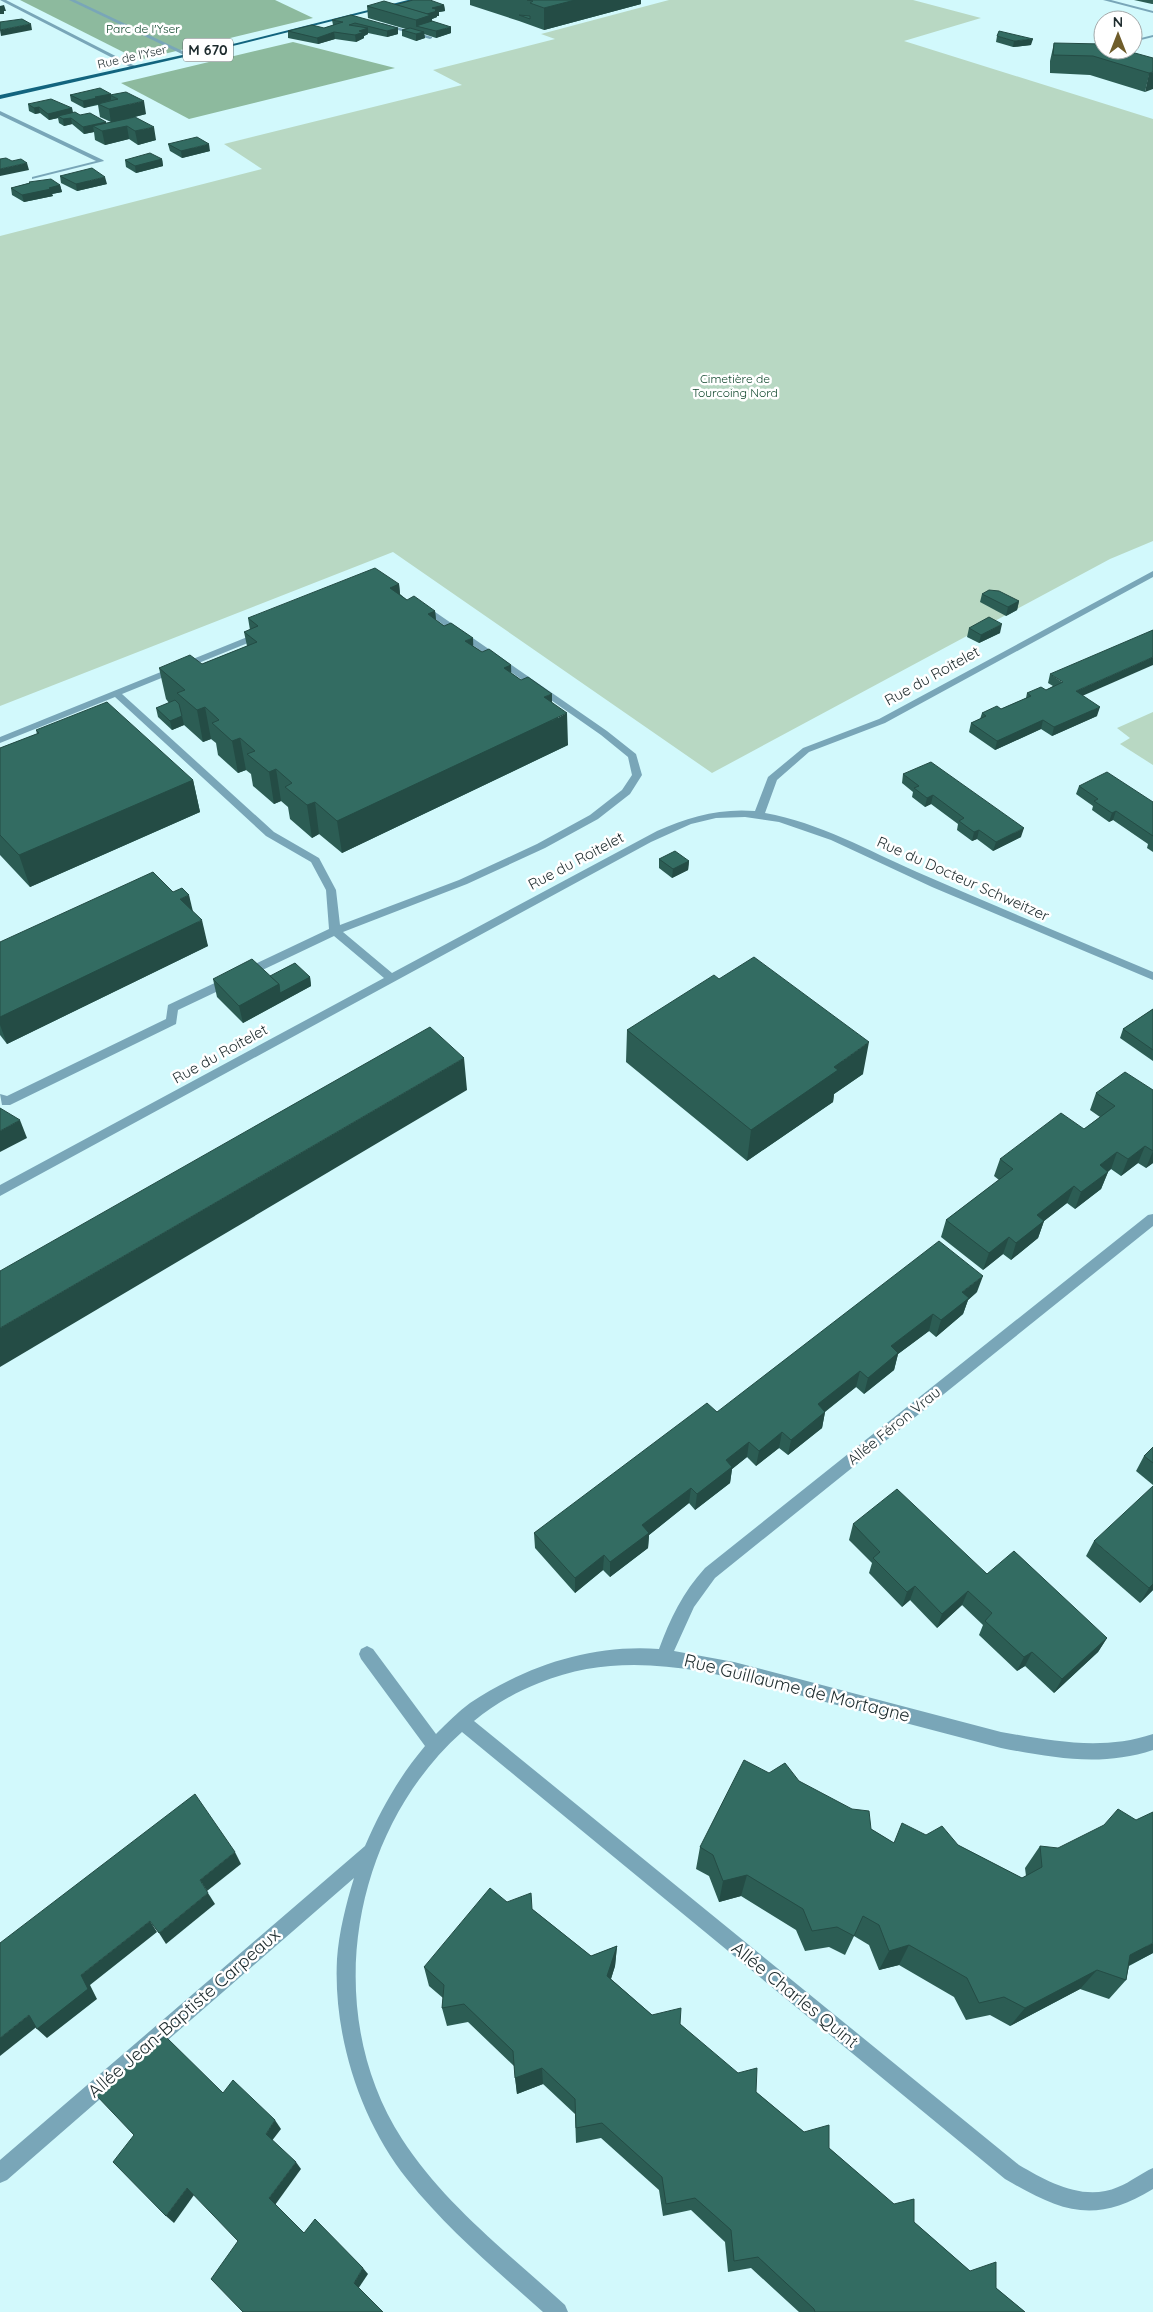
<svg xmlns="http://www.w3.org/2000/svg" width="1153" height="2312" font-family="Quicksand,sans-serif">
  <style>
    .green { fill: #b8d8c3 }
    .forest { fill: #8dba9e }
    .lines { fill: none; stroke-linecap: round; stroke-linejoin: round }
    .minor { fill: #79a6b8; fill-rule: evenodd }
    .major { fill: #12647e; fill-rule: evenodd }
    .wall { fill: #2c5d54 }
    .shaded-wall { fill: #244c45 }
    .building { fill: #336c62; stroke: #244c45 }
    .labels { text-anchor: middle; stroke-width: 5; stroke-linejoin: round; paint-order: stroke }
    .far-park-label { font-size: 12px; fill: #0f472c; stroke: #fff }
    .far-street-label { font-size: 12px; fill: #1d2b2d; stroke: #fff }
    .shield { fill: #fff; stroke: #616b6c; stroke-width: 1 }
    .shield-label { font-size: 14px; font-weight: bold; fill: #1d2b2d }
    .street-label { font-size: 15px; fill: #1d2b2d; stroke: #fff }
    .near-street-label { font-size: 18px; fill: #1d2b2d; stroke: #fff }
  </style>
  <rect width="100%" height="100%" fill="#d2f9fc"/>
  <g class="green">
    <path d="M669 0H913L981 18 904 41 1153 119V541L1110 559 712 773 393 552 0 706V236L262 169 224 144 462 85 433 70 555 39 541 34Z"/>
    <path d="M1153 712V765L1120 744 1130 738 1117 728Z"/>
  </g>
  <g class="forest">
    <path d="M20 0H275L313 18 139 60Z"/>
    <path d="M293 42 395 68 189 119 121 83Z"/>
  </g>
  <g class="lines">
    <g class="minor">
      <path d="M0 0H6L137 67 132 68Z"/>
      <path d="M69 0H75L191 55 186 56Z"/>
      <path d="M1103 0H1111L1153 11V13Z"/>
      <path d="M382 23 432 37V38L430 39 380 25Z"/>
      <path d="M1153 35V37L1133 42V40Z"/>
      <path d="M0 111 103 160 104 161 32 179V177L96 161 0 115Z"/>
      <path d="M1153 571V577L885 723 809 752 777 780 765 813C820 823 867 850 917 872 995 906 1074 939 1153 972V980L932 887 831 840 779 822 745 817 716 818 691 824 651 842 0 1196V1185L384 978 334 936 178 1010 176 1024 10 1105H2L0 1094 7 1096 166 1019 168 1005 329 929 326 890 311 862 266 836 115 697 0 743V737L257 633H263V637L122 694 274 832 319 858 336 890 340 925 459 880 537 844 590 815 622 790 632 775 628 757 601 735 418 607 425 605 607 731 636 754 642 775 630 794 598 819 545 848 467 884 343 932 392 973 657 831C688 817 720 808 755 811L768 777 803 748 879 719Z"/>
      <path d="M1153 1214V1226L715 1578 694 1607 674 1651 734 1662 1001 1732C1053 1741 1102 1751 1153 1734V1750C1102 1767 1053 1758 1001 1748 937 1731 874 1715 810 1698 720 1674 630 1646 539 1683 516 1692 493 1705 474 1721L1019 2165C1048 2182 1084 2202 1118 2187 1131 2182 1141 2173 1153 2168V2189C1094 2225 1062 2212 1005 2179L462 1732C351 1831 320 2012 402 2139 444 2204 508 2253 565 2305L568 2312H543C496 2270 447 2229 407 2179 360 2120 333 2035 337 1959 339 1932 346 1904 354 1878L7 2180 0 2183V2160L365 1846C381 1809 399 1777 425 1746L361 1659 359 1654 361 1649 367 1646 373 1649 436 1734C447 1723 458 1712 470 1703 526 1666 591 1644 659 1649 670 1619 683 1592 705 1568L1148 1215Z"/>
    </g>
    <path class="major" d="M408 0H416L237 45 0 99V95L237 43Z"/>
  </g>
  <g class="wall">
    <path d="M470 0H641V4L544 30 519 21 470 5Z"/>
    <path d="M1134 0H1153V4H1152Z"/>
    <path d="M395 5H444L445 11 439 12V16H437V17L432 19V21L451 33 436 38 424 34 425 38 416 41 402 36V30L406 29 368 18 367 6Z"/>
    <path d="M332 20 398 28V34L387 37 368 33V34L364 36V38L356 42 335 39 318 44 288 38V31L324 28 333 25Z"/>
    <path d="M997 36 1031 45 1013 47 996 42Z"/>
    <path d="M1054 43 1153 58 1145 92 1090 75 1050 73V61Z"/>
    <path d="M111 94V95L146 114 127 119 156 140 138 145 129 139 105 145 95 140 94 132 84 134 72 124 64 126 59 123 58 118 49 120 40 113 35 114 29 111 28 104 72 108 73 113 106 122V123L111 122 100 117 98 105 84 108 71 101 70 95Z"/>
    <path d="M168 144 210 151 182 158 170 151Z"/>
    <path d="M162 159 163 166 136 173 126 167 125 160Z"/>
    <path d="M60 176 107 184 77 191 61 183Z"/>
    <path d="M29 182 60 185 62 192 52 194 53 196 24 202 12 195 11 188 29 183Z"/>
    <path d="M399 584 400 594 407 600 435 611 436 620 482 652 511 665V673L552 702 568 745 342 853 319 834 312 838 290 819 288 807 281 801 274 804 253 786 251 774 246 770 238 773 218 755 216 743 211 739 203 742 184 725 172 730 158 717 156 708 169 703 166 699 159 668 202 664 247 646 244 632 250 630 248 618Z"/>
    <path d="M982 594 1019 601 1017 610 1006 616 980 602Z"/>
    <path d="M969 628 1000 633 979 643 967 637Z"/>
    <path d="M1050 674 1083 696 1097 716 1052 736 1041 729 995 750 969 732 971 723 980 719 982 713 1001 709 1026 698 1027 693 1046 690 1053 686 1048 683Z"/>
    <path d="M36 730 193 780 200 812 30 887 0 855V748L37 734Z"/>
    <path d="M903 774 1021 837 993 851 977 839 972 841 957 830 958 824 931 804 925 807 912 797 913 792 902 783Z"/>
    <path d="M1079 786 1153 802V852L1147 848 1148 844 1113 820 1109 822 1092 810 1093 806 1076 794Z"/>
    <path d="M659 859 689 861 688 870 672 878 659 868Z"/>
    <path d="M193 912 208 946 7 1044 0 1035V942Z"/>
    <path d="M270 976 310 977 311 986 243 1023 217 997 213 979Z"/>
    <path d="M719 979 863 1074 834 1094 833 1102 747 1161 626 1062 627 1030Z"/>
    <path d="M1153 1009V1061L1120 1038 1123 1029Z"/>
    <path d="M1153 1090V1163L1146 1168 1138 1163 1121 1176 1111 1169 1108 1172 1101 1189 1075 1209 1067 1203 1044 1221 1038 1238 1011 1260 1003 1254 983 1270 941 1237 946 1220 999 1180 994 1176 1000 1159 1084 1129 1100 1117 1090 1110 1096 1093Z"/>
    <path d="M977 1292 968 1300 963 1314 936 1337 929 1331 898 1354 894 1370 864 1394 856 1387 825 1412 822 1428 788 1455 779 1448 756 1466 747 1457 732 1469 730 1483 695 1510 689 1503 649 1535 648 1548 610 1577 603 1570 575 1593 535 1548 534 1533 717 1412Z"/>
    <path d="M1153 1447V1485L1136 1471 1144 1456Z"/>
    <path d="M853 1524 987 1574 1107 1638 1098 1652 1054 1693 1025 1666 1017 1671 979 1635 983 1625 962 1605 937 1628 910 1600 902 1607 869 1573 872 1563 849 1540Z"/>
    <path d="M1094 1541 1153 1590 1140 1603 1086 1556Z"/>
    <path d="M769 1773 799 1781 871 1829 894 1843 926 1835 958 1845 1022 1878 1026 1876 1025 1868 1040 1846 1153 1953 1129 1966 1126 1980 1109 1999 1080 1989 1010 2026 990 2015 966 2020 954 1997 899 1965 879 1970 869 1945 854 1936 845 1955 829 1947 805 1951 796 1930 741 1896 719 1902 709 1876 696 1869 700 1847Z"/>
    <path d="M507 1902 532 1909 591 1956 617 1946 615 1966 611 1979 652 2015 680 2024 756 2092 804 2132 829 2148 970 2271 996 2288 1025 2312H799L751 2268 728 2272 725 2242 691 2210 663 2216 659 2190 601 2138 576 2143 575 2114 543 2084 517 2094 514 2066 468 2022 447 2026 442 2008 443 1998 429 1986 424 1967Z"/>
  </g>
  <g class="shaded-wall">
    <path d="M575 0H641V4L544 30V8Z"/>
    <path d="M4 5 6 11H4V14H0V6Z"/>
    <path d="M444 5 445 11 439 12V16H437V17L432 19V27L416 26V20L427 14 432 8Z"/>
    <path d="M31 24 32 30 1 36 0 30Z"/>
    <path d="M451 27V33L436 38V31Z"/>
    <path d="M368 28V34L364 36V38L356 42 355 35 359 31Z"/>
    <path d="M398 28V34L387 37V31Z"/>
    <path d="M334 32 335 39 318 44 317 38Z"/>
    <path d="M424 32 425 38 416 41V34Z"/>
    <path d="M1033 39 1031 45 1013 47 1014 41Z"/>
    <path d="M1153 72V89L1145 92 1149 73Z"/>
    <path d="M111 94V100L84 108 83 101 95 97Z"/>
    <path d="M144 101 146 114 111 123 109 109Z"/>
    <path d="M39 107 40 113 35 114 34 108Z"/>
    <path d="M72 108 73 115 58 116V118L49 120 48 114Z"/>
    <path d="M71 118 72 124 64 126 63 119Z"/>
    <path d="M106 122 107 129 93 126 94 132 84 134 83 127Z"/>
    <path d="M127 126 129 139 105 145 102 131Z"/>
    <path d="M154 127 156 140 138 145 135 131Z"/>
    <path d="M209 144 210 151 182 158 181 151Z"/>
    <path d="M162 159 163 166 136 173 135 166Z"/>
    <path d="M27 163 29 170 0 176V169Z"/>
    <path d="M105 177 107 184 77 191 76 184Z"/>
    <path d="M60 185 62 192 52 194 53 196 24 202 22 195Z"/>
    <path d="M399 584 402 615 390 588Z"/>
    <path d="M1019 601 1017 610 1006 616 1008 607Z"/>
    <path d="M435 611 438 642 428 614Z"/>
    <path d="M1002 624 1000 633 979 643 981 635Z"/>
    <path d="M473 638 474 669 465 641Z"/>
    <path d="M1153 657V665L1073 700 1076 691Z"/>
    <path d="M511 665 512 697 504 668Z"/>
    <path d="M552 694V721L567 713 568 745 342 853 337 821 544 697Z"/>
    <path d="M205 707 211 739 203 742 197 710Z"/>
    <path d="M1100 707 1097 716 1052 736 1054 727Z"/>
    <path d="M182 716 184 725 172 730 170 721Z"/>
    <path d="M1043 720 1041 729 995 750 997 741Z"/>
    <path d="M240 738 246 770 238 773 232 741Z"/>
    <path d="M276 769 281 801 274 804 269 772Z"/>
    <path d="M193 780 200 812 30 887 19 855Z"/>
    <path d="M933 795 931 804 925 807 927 798Z"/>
    <path d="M315 802 319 834 312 838 307 805Z"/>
    <path d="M1116 811 1113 820 1109 822 1112 813Z"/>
    <path d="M1024 828 1021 837 993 851 996 842Z"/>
    <path d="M979 830 977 839 972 841 974 832Z"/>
    <path d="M689 861 688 870 672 878 673 869Z"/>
    <path d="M189 895 195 920 180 899Z"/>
    <path d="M202 920 208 946 7 1044 0 1025V1017Z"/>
    <path d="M310 977 311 986 243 1023 239 1006 279 984Z"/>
    <path d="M869 1042 863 1074 834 1094 833 1102 747 1161 751 1130 834 1067Z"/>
    <path d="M464 1058 467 1090 0 1367V1328Z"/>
    <path d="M20 1120 27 1138 0 1152V1131Z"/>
    <path d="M1145 1146 1138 1163 1121 1176 1128 1159Z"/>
    <path d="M1153 1151V1163L1146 1168Z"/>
    <path d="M1117 1152 1111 1169 1093 1183 1100 1165Z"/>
    <path d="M1108 1172 1101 1189 1075 1209 1081 1192Z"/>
    <path d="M1074 1186 1067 1203 1044 1221 1038 1238 1011 1260 1016 1243 1037 1215Z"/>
    <path d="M1009 1237 1003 1254 983 1270 989 1253Z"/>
    <path d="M983 1276 977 1292 968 1300 963 1314 936 1337 941 1320 962 1292Z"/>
    <path d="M933 1314 929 1331 898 1354 894 1370 864 1394 868 1378 891 1346Z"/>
    <path d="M860 1371 856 1387 814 1420 818 1404Z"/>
    <path d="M825 1412 822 1428 788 1455 791 1440Z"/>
    <path d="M782 1432 779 1448 756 1466 759 1451Z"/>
    <path d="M749 1442 747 1457 732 1469 730 1483 695 1510 697 1494 726 1460Z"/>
    <path d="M691 1488 689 1503 649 1535 648 1548 610 1577V1562L642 1525Z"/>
    <path d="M604 1555 603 1570 575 1593V1578Z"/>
    <path d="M1153 1584V1590L1140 1603 1149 1588Z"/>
    <path d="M915 1586 910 1600 902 1607 907 1592Z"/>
    <path d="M968 1591 962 1605 937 1628 942 1614Z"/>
    <path d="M1107 1638 1098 1652 1054 1693 1062 1679Z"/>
    <path d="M1032 1652 1025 1666 1017 1671 1024 1657Z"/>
    <path d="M235 1852 241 1864 207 1891 200 1880Z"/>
    <path d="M747 1875 741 1896 719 1902 723 1881Z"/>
    <path d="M208 1893 215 1904 166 1944 159 1933Z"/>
    <path d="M150 1921 157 1932 90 1985 97 1999 47 2038 37 2029 81 1975Z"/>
    <path d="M1153 1943V1953L1112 1974 1130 1955Z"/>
    <path d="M909 1945 899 1965 879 1970 889 1951Z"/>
    <path d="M617 1946 615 1966 606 1994 607 1976Z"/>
    <path d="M1097 1970 1080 1989 1010 2026 1025 2008Z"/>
    <path d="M29 2015 39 2025 0 2056V2038Z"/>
    <path d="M542 2068 543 2084 517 2094 515 2078Z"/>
    <path d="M275 2120 281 2129 271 2142 266 2134Z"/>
    <path d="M296 2162 301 2169 275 2205 269 2198Z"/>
    <path d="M187 2188 194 2195 174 2223 166 2216Z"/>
    <path d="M363 2268 368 2274 358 2289 354 2283Z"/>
  </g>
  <g class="building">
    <path d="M413 0H430L444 5 432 8 439 10H435L437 11 427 14 395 5Z"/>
    <path d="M527 0H575L544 8 530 3 533 1Z"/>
    <path d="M384 1 431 15 416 20 367 6Z"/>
    <path d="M351 15 398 28 387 31 355 23 349 25 368 28 359 31 364 32 355 35 334 32 317 38 288 31 312 25 324 28 343 22 332 20Z"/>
    <path d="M519 15 530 16V19Z"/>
    <path d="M22 19 31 24 0 30V22Z"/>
    <path d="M432 21 451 27 436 31 416 26Z"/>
    <path d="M410 28 424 32 416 34 402 30Z"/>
    <path d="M999 31 1033 39 1014 41 997 36Z"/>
    <path d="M1054 43 1103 44V50H1124L1153 58V72L1149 73 1093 56 1053 55Z"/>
    <path d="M100 88 111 94 95 97 97 98 83 101 70 95Z"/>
    <path d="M126 92 144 101 109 109 98 104 118 99 110 95Z"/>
    <path d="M51 99 72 108 48 114 39 107 34 108 28 104Z"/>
    <path d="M75 112 80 115 90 113 106 122 83 127 71 118 63 119 58 116Z"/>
    <path d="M135 117 154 127 135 131 127 126 102 131 93 126Z"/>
    <path d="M197 137 209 144 181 151 168 144Z"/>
    <path d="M150 153 162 159 135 166 125 160Z"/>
    <path d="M6 158 12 161 21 159 27 163 0 169V159Z"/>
    <path d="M92 168 105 177 76 184 60 176Z"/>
    <path d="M51 179 60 185 49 188 51 189 22 195 11 188 30 183 29 182Z"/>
    <path d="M375 568 399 584 390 588 407 600 414 596 435 611 428 614 444 626 451 623 473 638 465 641 482 652 489 649 511 665 504 668 521 680 528 677 552 694 544 697 567 713 337 821 315 802 307 805 285 787 292 783 276 769 269 772 247 754 255 751 240 738 232 741 212 723 219 720 205 707 197 710 177 693 185 690 159 668 190 655 202 664 257 642 244 632 258 626 248 618Z"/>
    <path d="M989 590 999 591 1019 601 1008 607 982 594Z"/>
    <path d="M989 617 1002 624 981 635 969 628Z"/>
    <path d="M1153 630V657L1076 691 1100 707 1054 727 1043 720 997 741 971 723 986 716 982 713 997 706 1001 709 1031 696 1027 693 1041 687 1046 690 1063 682 1050 674Z"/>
    <path d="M175 700 179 704 182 716 170 721 156 708Z"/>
    <path d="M107 702 193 780 19 855 0 835V748L39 733 36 730Z"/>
    <path d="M931 762 1024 828 996 842 979 830 974 832 959 821 964 818 933 795 927 798 914 788 919 786 903 774Z"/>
    <path d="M1107 772 1153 802V836L1116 811 1112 813 1094 801 1098 799 1079 786Z"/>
    <path d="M675 851 689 861 673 869 659 859Z"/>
    <path d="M153 872 173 892 182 888 189 895 180 899 202 920 0 1017V942Z"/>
    <path d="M754 957 869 1042 834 1067 838 1070 751 1130 627 1030 714 975 719 979Z"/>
    <path d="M252 959 279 984 239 1006 213 979Z"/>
    <path d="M295 963 310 977 280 993 279 984 270 976Z"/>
    <path d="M1153 1009V1050L1123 1029Z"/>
    <path d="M430 1027 464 1058 0 1328V1271Z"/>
    <path d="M1125 1072 1153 1090V1151L1145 1146 1128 1159 1117 1152 1100 1165 1108 1172 1081 1192 1074 1186 1037 1215 1044 1221 1016 1243 1009 1237 989 1253 946 1220 1013 1169 1000 1159 1061 1113 1084 1129 1115 1106 1096 1093Z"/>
    <path d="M0 1108 20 1120 0 1131Z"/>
    <path d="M939 1241 983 1276 962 1292 969 1298 941 1320 933 1314 891 1346 898 1353 868 1378 860 1371 818 1404 825 1412 791 1440 782 1432 759 1451 749 1442 726 1460 732 1467 697 1494 691 1488 642 1525 649 1533 610 1562 604 1555 575 1578 534 1533 707 1403 717 1412Z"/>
    <path d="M1153 1447V1463L1144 1456Z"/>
    <path d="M1153 1486V1584L1149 1588 1094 1541Z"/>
    <path d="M897 1489 987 1574 1014 1551 1107 1638 1062 1679 1032 1652 1024 1657 985 1621 992 1613 968 1591 942 1614 915 1586 907 1592 873 1558 880 1552 853 1524Z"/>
    <path d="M744 1760 769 1773 785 1763 799 1781 852 1809 869 1811 871 1829 894 1843 902 1823 926 1835 942 1826 958 1845 1022 1878 1042 1867 1040 1846 1058 1848 1104 1825 1118 1809 1136 1820 1153 1812V1943L1130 1955 1126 1980 1097 1970 1025 2008 1004 1997 979 2003 967 1978 909 1945 889 1951 879 1925 863 1916 854 1936 837 1927 812 1931 803 1909 747 1875 723 1881 713 1855 700 1847Z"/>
    <path d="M195 1794 235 1852 200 1880 208 1893 159 1933 150 1921 81 1975 88 1989 37 2029 29 2015 0 2038V1943Z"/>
    <path d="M490 1888 507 1902 531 1893 532 1909 591 1956 617 1946 607 1976 652 2015 681 2008 680 2024 738 2073 757 2068 756 2092 804 2132 829 2125V2148L894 2204 914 2199V2222L970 2271 996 2262V2288L1025 2312H815L814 2309 758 2257 734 2261 731 2230 695 2198 666 2204 662 2177 602 2123 576 2128 575 2099 542 2068 515 2078 513 2051 464 2004 442 2008 444 1985 424 1967Z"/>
    <path d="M165 2036 223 2093 233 2080 275 2120 266 2134 296 2162 269 2198 304 2233 315 2219 363 2268 354 2283 383 2312H243L211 2279 238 2241 187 2188 166 2216 113 2162 134 2135 95 2094Z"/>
  </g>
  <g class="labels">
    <g class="far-park-label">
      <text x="143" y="33">Parc de l'Yser</text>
      <text x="735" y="383">Cimetière de<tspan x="735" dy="14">Tourcoing Nord</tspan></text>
    </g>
    <g class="far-street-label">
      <text transform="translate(132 57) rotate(-13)" y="4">Rue de l'Yser</text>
    </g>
    <rect class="shield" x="183" y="38.5" width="50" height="23" rx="4"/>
    <g class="shield-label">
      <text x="208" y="55">M 670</text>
    </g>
    <g class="street-label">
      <text transform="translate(932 676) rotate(-29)" y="5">Rue du Roitelet</text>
      <text transform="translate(576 861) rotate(-28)" y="5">Rue du Roitelet</text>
      <text transform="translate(963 879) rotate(24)" y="5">Rue du Docteur Schweitzer</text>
      <text transform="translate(220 1054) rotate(-29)" y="5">Rue du Roitelet</text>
      <text transform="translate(894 1426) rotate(-39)" y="5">Allée Féron Vrau</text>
    </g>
    <g class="near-street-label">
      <text transform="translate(797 1688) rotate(14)" y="6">Rue Guillaume de Mortagne</text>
      <text transform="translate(795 1995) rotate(39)" y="6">Allée Charles Quint</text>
      <text transform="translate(184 2013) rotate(-41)" y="6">Allée Jean-Baptiste Carpeaux</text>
    </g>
  </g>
  <g transform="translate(1118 35)"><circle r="24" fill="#ffffff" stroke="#a5aaab"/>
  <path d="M0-4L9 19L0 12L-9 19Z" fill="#6f5d2b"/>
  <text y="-8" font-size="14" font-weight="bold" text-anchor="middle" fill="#1d2b2d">N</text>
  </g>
</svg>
